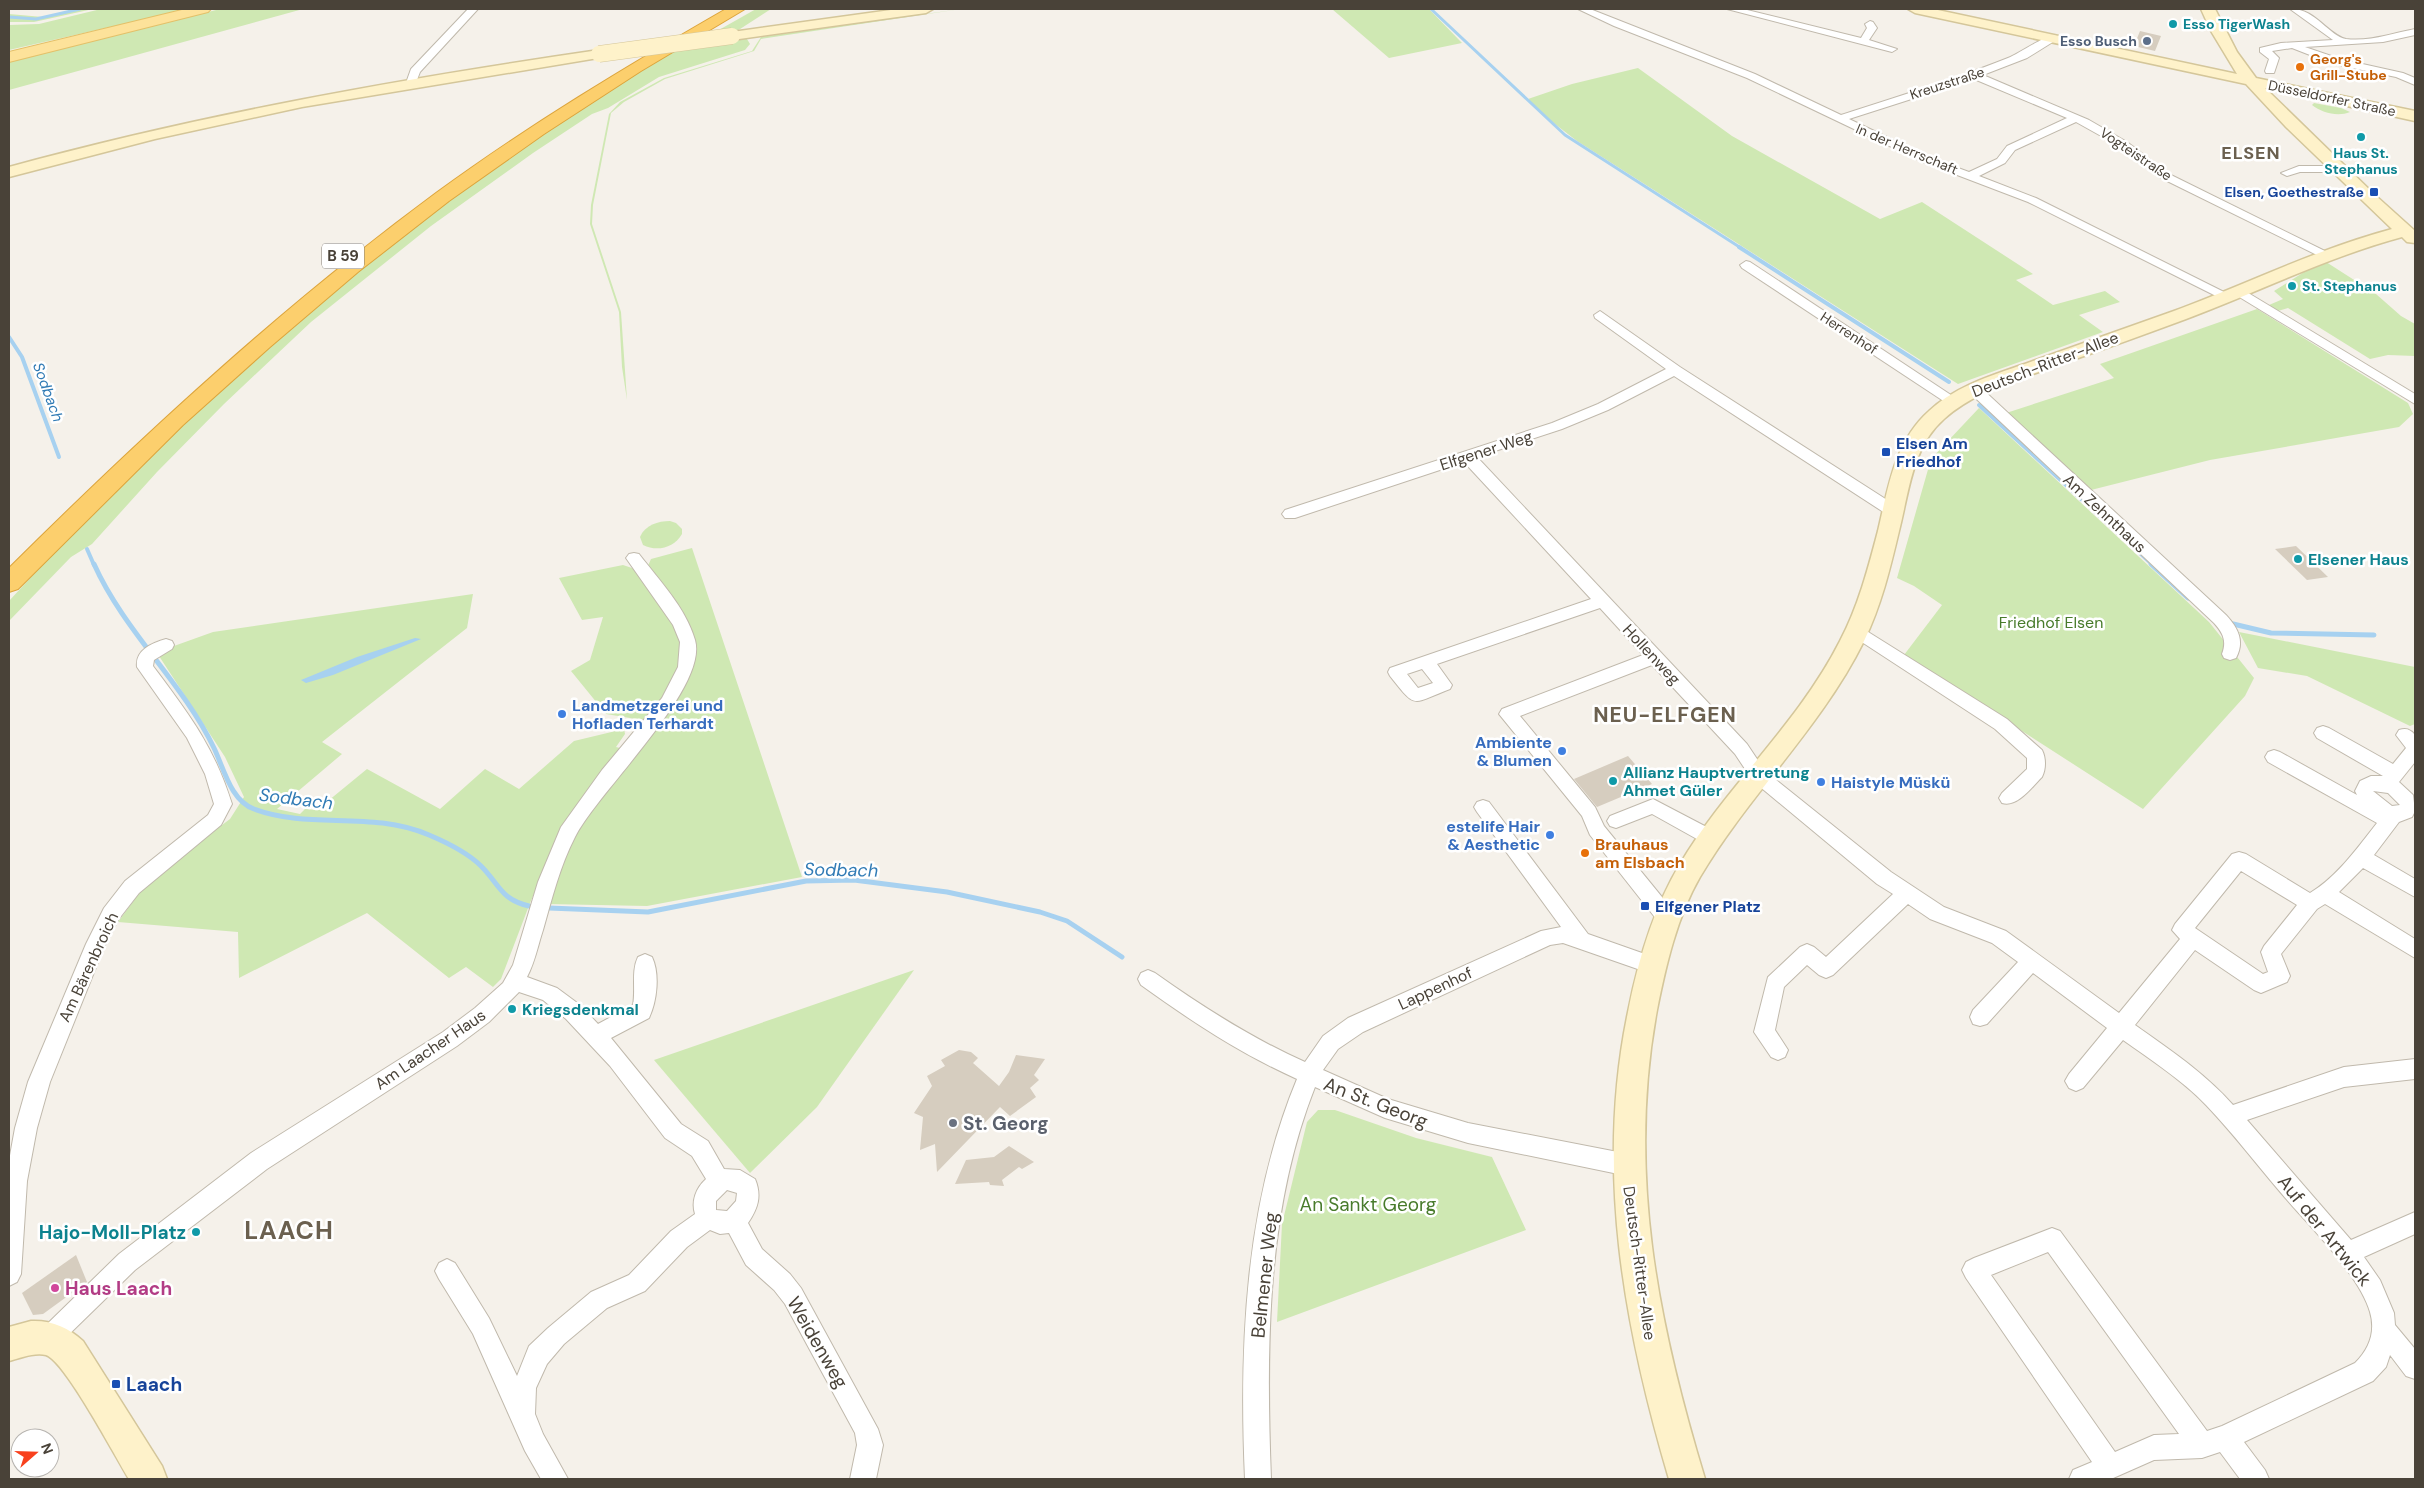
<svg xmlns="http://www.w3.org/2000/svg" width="2424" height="1488" font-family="'DM Sans',sans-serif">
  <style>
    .green { fill: #cfe8b3 }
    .water { fill: #a7d1f0 }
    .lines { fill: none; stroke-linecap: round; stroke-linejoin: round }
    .stream-far2 { stroke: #a7d1f0; stroke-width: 3 }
    .stream-far1 { stroke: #a7d1f0; stroke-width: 4 }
    .stream { stroke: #a7d1f0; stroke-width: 5 }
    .building { fill: #d6cdbf }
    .street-casing { stroke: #c0b9ac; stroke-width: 2 }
    .secondary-casing { stroke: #d4c69a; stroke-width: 3 }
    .primary-casing { stroke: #e3c069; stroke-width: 2 }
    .highway-casing { stroke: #dca43c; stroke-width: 2 }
    .street { fill: #fff; fill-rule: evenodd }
    .secondary { fill: #fef2ca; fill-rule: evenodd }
    .primary { fill: #fde29a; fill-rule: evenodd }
    .highway { fill: #fccf6d; fill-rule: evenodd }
    .secondary-bridge-casing { stroke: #d4c69a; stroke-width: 17; stroke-linecap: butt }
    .secondary-bridge { stroke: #fef2ca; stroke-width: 16 }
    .culture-dot { fill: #0f9aa8; stroke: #fff; stroke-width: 2 }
    .service-dot { fill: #5c6f8a; stroke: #fff; stroke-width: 2 }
    .food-dot { fill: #e8710a; stroke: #fff; stroke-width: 2 }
    .transit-dot { fill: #1a4fb4; stroke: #fff; stroke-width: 2 }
    .shop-dot { fill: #3f7fe0; stroke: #fff; stroke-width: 2 }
    .worship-dot { fill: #6b7280; stroke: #fff; stroke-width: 2 }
    .hotel-dot { fill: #d1479c; stroke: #fff; stroke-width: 2 }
    .labels { text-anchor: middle; stroke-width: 5; stroke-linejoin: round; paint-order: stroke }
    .far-culture-label { font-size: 14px; font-weight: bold; fill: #0d838f; stroke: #fff; text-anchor: start }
    .far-service-label { font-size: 14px; font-weight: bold; fill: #4e5e75; stroke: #fff; text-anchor: end }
    .far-food-label { font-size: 14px; font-weight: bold; fill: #c56008; stroke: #fff; text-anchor: start }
    .far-street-label { font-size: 14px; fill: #494238; stroke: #fff }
    .far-transit-label { font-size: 14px; font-weight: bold; fill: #164399; stroke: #fff; text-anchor: end }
    .shield { fill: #fff; stroke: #807b74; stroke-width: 1 }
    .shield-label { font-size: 15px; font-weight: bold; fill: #494238 }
    .far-water-label { font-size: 15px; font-style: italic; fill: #317bb5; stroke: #fff }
    .street-label { font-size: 16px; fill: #494238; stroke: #fff }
    .transit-label { font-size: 16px; font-weight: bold; fill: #164399; stroke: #fff; text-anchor: start }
    .culture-label { font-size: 16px; font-weight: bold; fill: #0d838f; stroke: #fff; text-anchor: start }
    .park-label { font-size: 16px; fill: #487b2b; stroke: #fff }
    .shop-label { font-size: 16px; font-weight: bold; fill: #366cbe; stroke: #fff; text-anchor: start }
    .food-label { font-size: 16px; font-weight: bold; fill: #c56008; stroke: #fff; text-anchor: start }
    .far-district-label { font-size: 18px; font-weight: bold; letter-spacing: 1px; fill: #6b604f; stroke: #fff }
    .water-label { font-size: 18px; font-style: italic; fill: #317bb5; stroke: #fff }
    .near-street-label { font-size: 19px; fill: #494238; stroke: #fff }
    .near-worship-label { font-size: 19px; font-weight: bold; fill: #5b616d; stroke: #fff; text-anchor: start }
    .near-park-label { font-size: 19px; fill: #487b2b; stroke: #fff }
    .near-culture-label { font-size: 19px; font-weight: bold; fill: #0d838f; stroke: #fff; text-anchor: end }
    .near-hotel-label { font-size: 19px; font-weight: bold; fill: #b23c85; stroke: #fff; text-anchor: start }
    .near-transit-label { font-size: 19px; font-weight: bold; fill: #164399; stroke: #fff; text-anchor: start }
    .district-label { font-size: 21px; font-weight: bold; letter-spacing: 1px; fill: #6b604f; stroke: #fff }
    .near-district-label { font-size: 25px; font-weight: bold; letter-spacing: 1px; fill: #6b604f; stroke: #fff }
  </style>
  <rect width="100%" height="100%" fill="#f5f1ea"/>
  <g class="green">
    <path d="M76 9H93L34 22H9V14L43 17Z"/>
    <path d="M101 9H189L9 50V25L39 24Z"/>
    <path d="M220 9H303L9 90V62Z"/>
    <path d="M756 9H771L737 31 710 35Z"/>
    <path d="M961 9 761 39 754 51 665 79 624 102 611 113 593 205 592 224 621 312 627 400 622 367 619 312 590 224 591 205 609 114 620 102 664 78 752 51 761 37Z"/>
    <path d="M1332 9H1429L1462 43 1389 58Z"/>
    <path d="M740 39H747L750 44 745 50 659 77 608 108 592 114 533 153 431 226 311 322 224 404 157 472 92 544 71 557 9 621V601C174 421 360 255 564 120 593 101 622 82 651 64 663 58 676 48 689 45 705 41 723 41 740 39Z"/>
    <path d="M1638 68 1732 136 1880 219 1922 202 2033 274 2016 280 2053 305 2105 291 2120 302 2079 315 2103 332 1958 384 1577 141 1551 121 1528 99 1572 84Z"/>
    <path d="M2314 103 2341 108 2350 112C2338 117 2322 113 2312 105Z"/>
    <path d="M2323 260 2376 294 2401 316 2415 324V356L2388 355 2370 359 2288 308 2278 311 2269 305 2283 299 2274 291Z"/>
    <path d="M2257 309 2408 403 2413 414 2399 427 2210 460 2087 491 2003 414 2114 378 2100 364Z"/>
    <path d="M1979 408 2209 622 2254 678 2245 696 2143 809 1904 655 1942 605 1914 586 1897 578 1931 459Z"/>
    <path d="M670 521 676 523 682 529V534C674 548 657 552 643 545L640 537C645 525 658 521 670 521Z"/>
    <path d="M692 548 802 877 647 906 546 904 566 845 649 731 691 651 647 568 651 559Z"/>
    <path d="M623 565 632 568 641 576 681 634 683 660 654 714 642 720 606 714 571 671 590 660 603 617 582 620 559 578Z"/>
    <path d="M473 594 467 628 322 742 342 754 277 809 300 814 305 809 317 810 367 769 440 809 485 769 519 789 574 741 624 729 625 734 616 747 620 748 558 838 530 903 501 979 493 987 466 967 449 978 367 913 239 978 238 932 118 922 140 892 161 871 230 819 244 797 225 757 159 656 174 646 213 632Z"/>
    <path d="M2239 632 2415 667V724L2410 726 2307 676 2258 668Z"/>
    <path d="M914 970 817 1107 750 1173 654 1060Z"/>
    <path d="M1318 1110H1335L1416 1138 1492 1157 1526 1230 1277 1322 1282 1224 1307 1122Z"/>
  </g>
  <path class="water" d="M415 638 421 639 333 675 306 683 301 680 357 657Z"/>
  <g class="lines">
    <g class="stream-far2">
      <path d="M1431 9 1565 135 1741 248"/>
      <path d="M9 17 36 19 80 9"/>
    </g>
    <g class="stream-far1">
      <path d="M1739 247 1949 382"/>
      <path d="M9 337 22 357 59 457"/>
      <path d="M1979 405 2153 565"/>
      <path d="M87 549 94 565"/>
    </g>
    <g class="stream">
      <path d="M94 564C124 631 182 682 214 748 224 769 231 801 254 809 311 830 370 810 429 835 448 843 467 852 481 866 500 885 500 899 529 906"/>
      <path d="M2151 564 2188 598"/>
      <path d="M2229 623 2271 633 2374 635"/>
      <path d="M549 908 648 912 806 881 854 880 947 892 1040 912 1067 921 1122 957"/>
    </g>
  </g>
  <g class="building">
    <path d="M2140 31 2161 36 2155 51 2134 46Z"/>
    <path d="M2296 546 2328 577 2307 580 2275 549Z"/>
    <path d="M1628 756 1652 784 1597 807 1574 779Z"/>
    <path d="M959 1050 971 1052 978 1058 973 1063 999 1086 1009 1072 1016 1055 1045 1059 1034 1075 1039 1080 1030 1088 1036 1097 1010 1116 1000 1107 937 1172 935 1144 920 1150 923 1117 914 1113 932 1086 927 1076 945 1066 941 1060Z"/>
    <path d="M1009 1146 1034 1162 1022 1169 1019 1167 1002 1180 1004 1186 990 1185 989 1182 955 1184 966 1160 994 1157Z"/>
    <path d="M76 1255 87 1282 43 1314 33 1315 22 1293Z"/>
  </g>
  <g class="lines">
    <defs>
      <g id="street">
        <path d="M468 9H478L420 72 415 85H407L406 83 411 69Z"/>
        <path d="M1578 9H1590L1755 74 1841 115C1897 97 1953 80 2008 58 2019 54 2046 34 2056 36V40L2027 58 1983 75 2089 120 2127 142 2169 174 2335 256 2333 259H2325L2161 178 2119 146 2076 122 2015 150 2005 163 1979 176 2036 198 2234 297 2228 301 2224 300 2028 202 1923 162 1747 78 1614 26ZM1974 79 2067 118 2007 146 1997 159 1969 172 1931 158 1849 119Z"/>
        <path d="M1727 9H1743L1861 38 1867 28 1865 24 1870 21 1873 22 1877 28 1869 40 1897 49 1892 52Z"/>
        <path d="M2290 9C2314 7 2329 36 2346 39 2369 42 2394 33 2415 29V35L2383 42 2305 47 2340 59 2403 73 2415 78V85L2396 77 2333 64 2292 48 2272 51 2279 58 2274 73H2266L2265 71 2269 59 2260 52V48L2281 43 2333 40Z"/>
        <path d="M2299 166H2338L2344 169 2338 172H2300L2287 176 2281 173Z"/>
        <path d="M1746 261 1750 262 1960 401 1953 405 1948 404 1742 268 1740 265Z"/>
        <path d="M2240 288 2415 394V404L2236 295 2234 292 2236 289Z"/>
        <path d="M1600 311 1680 367 1898 507 1901 511 1898 515H1888L1674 376 1608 410 1562 429 1477 457 1747 744 1765 771 1891 872 1944 907 2006 931 2119 1013 2180 939 2172 930 2175 924 2232 854 2239 852 2246 854 2310 893C2337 877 2358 847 2377 823L2268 762 2265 757 2268 752 2274 750 2280 752 2357 795 2355 791 2360 781 2371 776H2383L2317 738 2314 733 2317 728 2323 726 2329 728 2393 764 2406 748 2396 735 2399 730C2406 728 2410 729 2415 735V762L2399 782 2413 795 2415 811 2412 817 2399 822 2374 855 2415 879V897L2363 868 2339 892 2415 939V958L2325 904 2317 909 2281 954 2290 976 2287 982 2261 993 2254 990 2195 950 2135 1025C2169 1049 2205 1073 2233 1105L2344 1067 2415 1059V1079L2344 1087 2247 1120 2351 1240 2415 1212V1234L2364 1257 2380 1280 2394 1313 2395 1325 2415 1349V1379L2406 1376 2390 1355 2386 1367 2373 1381 2244 1442 2265 1470 2269 1479H2240L2220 1452 2202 1458 2154 1460 2111 1479H2069L2073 1470 2092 1462 1966 1278 1962 1270 1966 1262 1974 1258 2052 1228 2060 1231 2207 1431 2222 1426 2355 1363C2369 1349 2376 1332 2370 1312 2359 1274 2308 1225 2282 1194 2257 1165 2233 1133 2206 1105 2182 1080 2151 1060 2123 1040L2083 1088 2076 1091 2069 1088 2065 1081 2069 1074 2107 1028 2033 973 1987 1024 1980 1026 1973 1024 1970 1017 1973 1010 2018 962 1992 943 1930 919 1908 904 1833 975 1826 978 1819 975 1807 965 1784 987 1775 1030 1788 1050 1785 1057 1778 1060 1771 1057 1754 1032 1768 977 1800 947 1807 944 1814 947 1826 957 1893 894 1877 884 1753 781 1735 754 1652 665 1520 716 1595 807 1604 826 1675 913 1678 919 1675 925 1668 927 1661 925 1590 835 1582 816 1499 714 1502 709 1643 655 1600 608 1437 664 1452 685 1450 689C1411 704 1417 710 1390 676L1388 672 1390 668 1591 599 1464 462 1295 518H1285L1282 514 1285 510 1552 423 1598 404 1666 369 1595 318 1594 315ZM1422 669 1433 683 1418 688 1407 674ZM2373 791 2388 793 2400 805 2392 806ZM2241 871 2297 905 2264 946 2261 952 2268 972 2263 974 2195 928ZM2048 1252 2179 1434 2154 1435 2115 1452 1991 1275Z"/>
        <path d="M1974 385 1979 386 2226 615C2238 628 2245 641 2236 658L2230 660 2224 658 2222 654C2227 641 2223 633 2214 623L1969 392 1967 389Z"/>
        <path d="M634 553 639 554C659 580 686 608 695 640 709 688 599 790 575 837 560 866 552 898 543 930 538 945 535 962 527 977L557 988 580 1005 598 1024 633 1005C636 990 631 971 638 957L645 954 652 957C660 974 657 1001 649 1018L611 1038 681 1124 708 1141 724 1169 740 1170 755 1179C762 1196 758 1208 748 1223L762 1249 790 1274 801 1288 878 1429 883 1445 876 1479H850L857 1445 855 1433 785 1304 774 1290 746 1265 729 1233 720 1234 710 1230 687 1247 645 1291 607 1308 564 1344 547 1364 536 1388 535 1414 543 1434 568 1479H541L525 1451 473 1334 439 1279 435 1271 439 1263 447 1259 455 1263 489 1318 517 1376 529 1346 548 1328 591 1292 629 1275 671 1231 695 1214C691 1201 696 1188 706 1179L692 1156 665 1138 610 1066 566 1019 543 1000 519 992 489 1022 457 1046 267 1169 135 1270 57 1346 49 1350 41 1346 37 1338 41 1330 119 1254 251 1153 443 1032 475 1008 503 983 513 965 538 882 561 827 602 770 662 698 678 667 680 642 673 625 626 558 629 554ZM727 1190 737 1193 736 1201 727 1211 716 1210V1201Z"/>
        <path d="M1857 625 2007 719 2042 750C2046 758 2046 769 2042 777 2032 787 2017 808 2002 803L1999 798 2002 793 2027 769V758L1995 729 1851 635 1849 631 1851 627Z"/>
        <path d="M166 639 172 641 174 645 172 649 154 660 153 666C188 713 214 746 232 804L221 825 139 893 118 920 105 945 50 1082 37 1128 27 1181 21 1274 17 1282 9 1286V1161L15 1128 28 1082 86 944 104 908 125 881 208 815 214 804 205 774 187 738 137 667C135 650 152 643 166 639Z"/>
        <path d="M1653 799 1718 833 1720 838 1718 843 1711 846 1704 843 1652 814 1616 828 1610 826 1607 821 1610 816Z"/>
        <path d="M1483 800 1489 802 1588 934 1659 959 1662 965 1659 971 1652 974 1563 943 1550 945 1363 1032 1338 1049 1323 1070 1388 1099 1468 1123 1628 1154 1636 1157 1639 1165 1636 1173 1628 1176 1468 1143 1385 1118 1315 1087C1266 1211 1266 1348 1271 1479H1245C1239 1346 1245 1204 1297 1079 1241 1054 1191 1021 1141 985L1138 979 1141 973 1148 970 1155 973C1203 1007 1251 1038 1305 1062L1323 1036 1348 1018 1541 931 1561 927 1477 812 1474 807 1477 802Z"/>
      </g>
      <g id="secondary">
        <path d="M898 9H933L926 13 732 40 725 36 732 32Z"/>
        <path d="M1908 9H1933L2237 74 2211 31 2201 9H2215L2237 52 2256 78 2415 111V121L2265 88 2375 195 2415 231V243L2407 242 2402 237C2328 257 2258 292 2186 319 2140 336 2093 353 2047 369 2011 382 1973 393 1944 419 1912 447 1909 492 1899 531 1890 569 1881 606 1864 641 1821 728 1749 794 1700 877 1677 917 1666 965 1657 1010 1627 1172 1658 1324 1705 1479H1669C1624 1327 1595 1170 1628 1012 1638 961 1653 909 1680 864 1727 785 1798 724 1840 641 1858 607 1868 569 1878 531 1888 489 1894 442 1929 411 1958 384 1997 374 2033 361 2080 344 2127 328 2174 311 2247 284 2317 249 2392 229L2286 127 2246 84 1915 13Z"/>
        <path d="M599 50 604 51 606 54 604 57 302 107 155 139 9 177V167C203 114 400 79 599 50Z"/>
        <path d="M31 1321C51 1320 68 1327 83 1341L162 1466 167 1479H129C116 1458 65 1361 46 1355 35 1352 20 1358 9 1361V1327Z"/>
      </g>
      <path id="primary" d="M186 9H211L208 12 9 62V52Z"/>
      <path id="highway" d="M726 9H745L641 71 544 134 449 201 358 272 270 347 183 425 18 589 9 592V568C143 435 283 306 436 193 529 125 627 66 726 9Z"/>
    </defs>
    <use href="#street" class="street-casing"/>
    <use href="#secondary" class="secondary-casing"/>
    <use href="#primary" class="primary-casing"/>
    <use href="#highway" class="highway-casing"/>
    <use href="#street" class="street"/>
    <use href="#secondary" class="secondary"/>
    <use href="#primary" class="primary"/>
    <use href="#highway" class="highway"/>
    <defs>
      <path id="secondary-bridge" d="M599 54 732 36"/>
    </defs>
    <use href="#secondary-bridge" class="secondary-bridge-casing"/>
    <use href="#secondary-bridge" class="secondary-bridge"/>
  </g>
  <g class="culture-dot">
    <circle cx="2173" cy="24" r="5"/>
    <circle cx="2361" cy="137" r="5"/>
    <circle cx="2292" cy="286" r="5"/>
    <circle cx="2298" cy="559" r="5"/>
    <circle cx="1613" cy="781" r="5"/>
    <circle cx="512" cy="1009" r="5"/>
    <circle cx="196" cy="1232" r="5"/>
  </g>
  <circle class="service-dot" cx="2147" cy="41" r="5"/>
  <g class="food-dot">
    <circle cx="2300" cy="67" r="5"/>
    <circle cx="1585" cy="853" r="5"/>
  </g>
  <g class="transit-dot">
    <rect x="2369" y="187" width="10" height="10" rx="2.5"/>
    <rect x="1881" y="447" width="10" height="10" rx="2.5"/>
    <rect x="1640" y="901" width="10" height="10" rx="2.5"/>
    <rect x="111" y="1379" width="10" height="10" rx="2.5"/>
  </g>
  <g class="shop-dot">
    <circle cx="562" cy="714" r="5"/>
    <circle cx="1562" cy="751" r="5"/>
    <circle cx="1821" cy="782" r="5"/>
    <circle cx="1550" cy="835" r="5"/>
  </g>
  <circle class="worship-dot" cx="953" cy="1123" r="5"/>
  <circle class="hotel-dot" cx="55" cy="1288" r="5"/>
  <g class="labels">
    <g class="far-culture-label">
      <text x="2183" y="29">Esso TigerWash</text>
      <text x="2361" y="158" text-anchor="middle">Haus St.<tspan x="2361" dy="16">Stephanus</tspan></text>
      <text x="2302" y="291">St. Stephanus</text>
    </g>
    <g class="far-service-label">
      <text x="2137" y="46">Esso Busch</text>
    </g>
    <g class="far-food-label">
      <text x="2310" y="64">Georg's<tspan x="2310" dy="16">Grill-Stube</tspan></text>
    </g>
    <g class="far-street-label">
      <text transform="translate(1947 83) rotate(-18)" y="5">Kreuzstraße</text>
      <text transform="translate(2332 98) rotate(12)" y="5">Düsseldorfer Straße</text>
      <text transform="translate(1907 149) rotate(23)" y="5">In der Herrschaft</text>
      <text transform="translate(2136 154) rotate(34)" y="5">Vogteistraße</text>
      <text transform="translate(1849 333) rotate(33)" y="5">Herrenhof</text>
    </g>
    <g class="far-transit-label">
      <text x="2364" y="197">Elsen, Goethestraße</text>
    </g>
    <rect class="shield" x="322" y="243.5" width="42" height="25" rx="4"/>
    <g class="shield-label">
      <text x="343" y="261">B 59</text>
    </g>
    <g class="far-water-label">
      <text transform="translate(48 392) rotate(70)" y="5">Sodbach</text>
    </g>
    <g class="street-label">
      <text transform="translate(2045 364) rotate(-21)" y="6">Deutsch-Ritter-Allee</text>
      <text transform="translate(1486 450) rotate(-18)" y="6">Elfgener Weg</text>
      <text transform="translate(2105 513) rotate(43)" y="6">Am Zehnthaus</text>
      <text transform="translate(1652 654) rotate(47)" y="6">Hollenweg</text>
      <text transform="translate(88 967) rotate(-65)" y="6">Am Bärenbroich</text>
      <text transform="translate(1435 988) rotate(-25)" y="6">Lappenhof</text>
      <text transform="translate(430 1049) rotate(-34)" y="6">Am Laacher Haus</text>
      <text transform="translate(1640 1263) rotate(82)" y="6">Deutsch-Ritter-Allee</text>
    </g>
    <g class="transit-label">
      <text x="1896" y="449">Elsen Am<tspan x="1896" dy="18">Friedhof</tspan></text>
      <text x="1655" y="912">Elfgener Platz</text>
    </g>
    <g class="culture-label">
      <text x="2308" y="565">Elsener Haus</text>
      <text x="1623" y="778">Allianz Hauptvertretung<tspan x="1623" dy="18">Ahmet Güler</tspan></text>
      <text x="522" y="1015">Kriegsdenkmal</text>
    </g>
    <g class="park-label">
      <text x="2051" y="628">Friedhof Elsen</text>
    </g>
    <g class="shop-label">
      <text x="572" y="711">Landmetzgerei und<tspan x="572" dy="18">Hofladen Terhardt</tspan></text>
      <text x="1552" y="748" text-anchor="end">Ambiente<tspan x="1552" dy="18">&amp; Blumen</tspan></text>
      <text x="1831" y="788">Haistyle Müskü</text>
      <text x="1540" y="832" text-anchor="end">estelife Hair<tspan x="1540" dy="18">&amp; Aesthetic</tspan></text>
    </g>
    <g class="food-label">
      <text x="1595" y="850">Brauhaus<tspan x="1595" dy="18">am Elsbach</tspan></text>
    </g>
    <g class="far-district-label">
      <text x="2251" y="159">ELSEN</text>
    </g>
    <g class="water-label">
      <text transform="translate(296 799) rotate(7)" y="6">Sodbach</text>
      <text transform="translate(841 870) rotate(1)" y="6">Sodbach</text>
    </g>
    <g class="near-street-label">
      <text transform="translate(1376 1102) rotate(21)" y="7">An St. Georg</text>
      <text transform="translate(2325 1230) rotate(51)" y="7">Auf der Artwick</text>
      <text transform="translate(1264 1275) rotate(-84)" y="7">Belmener Weg</text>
      <text transform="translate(818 1342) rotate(60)" y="7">Weidenweg</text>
    </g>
    <g class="near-worship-label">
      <text x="963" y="1130">St. Georg</text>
    </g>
    <g class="near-park-label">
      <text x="1368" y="1211">An Sankt Georg</text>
    </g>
    <g class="near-culture-label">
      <text x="186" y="1239">Hajo-Moll-Platz</text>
    </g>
    <g class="near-hotel-label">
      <text x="65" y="1295">Haus Laach</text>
    </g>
    <g class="near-transit-label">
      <text x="126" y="1391">Laach</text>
    </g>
    <g class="district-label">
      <text x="1665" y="722">NEU-ELFGEN</text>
    </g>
    <g class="near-district-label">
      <text x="289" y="1239">LAACH</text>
    </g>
  </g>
  <rect width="2424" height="1488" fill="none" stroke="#494238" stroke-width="20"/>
  <g transform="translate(35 1453) rotate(70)"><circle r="24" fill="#ffffff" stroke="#b6b3af"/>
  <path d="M0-4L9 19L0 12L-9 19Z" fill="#f8411d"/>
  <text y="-8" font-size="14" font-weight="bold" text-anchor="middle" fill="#494238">N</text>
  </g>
</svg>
